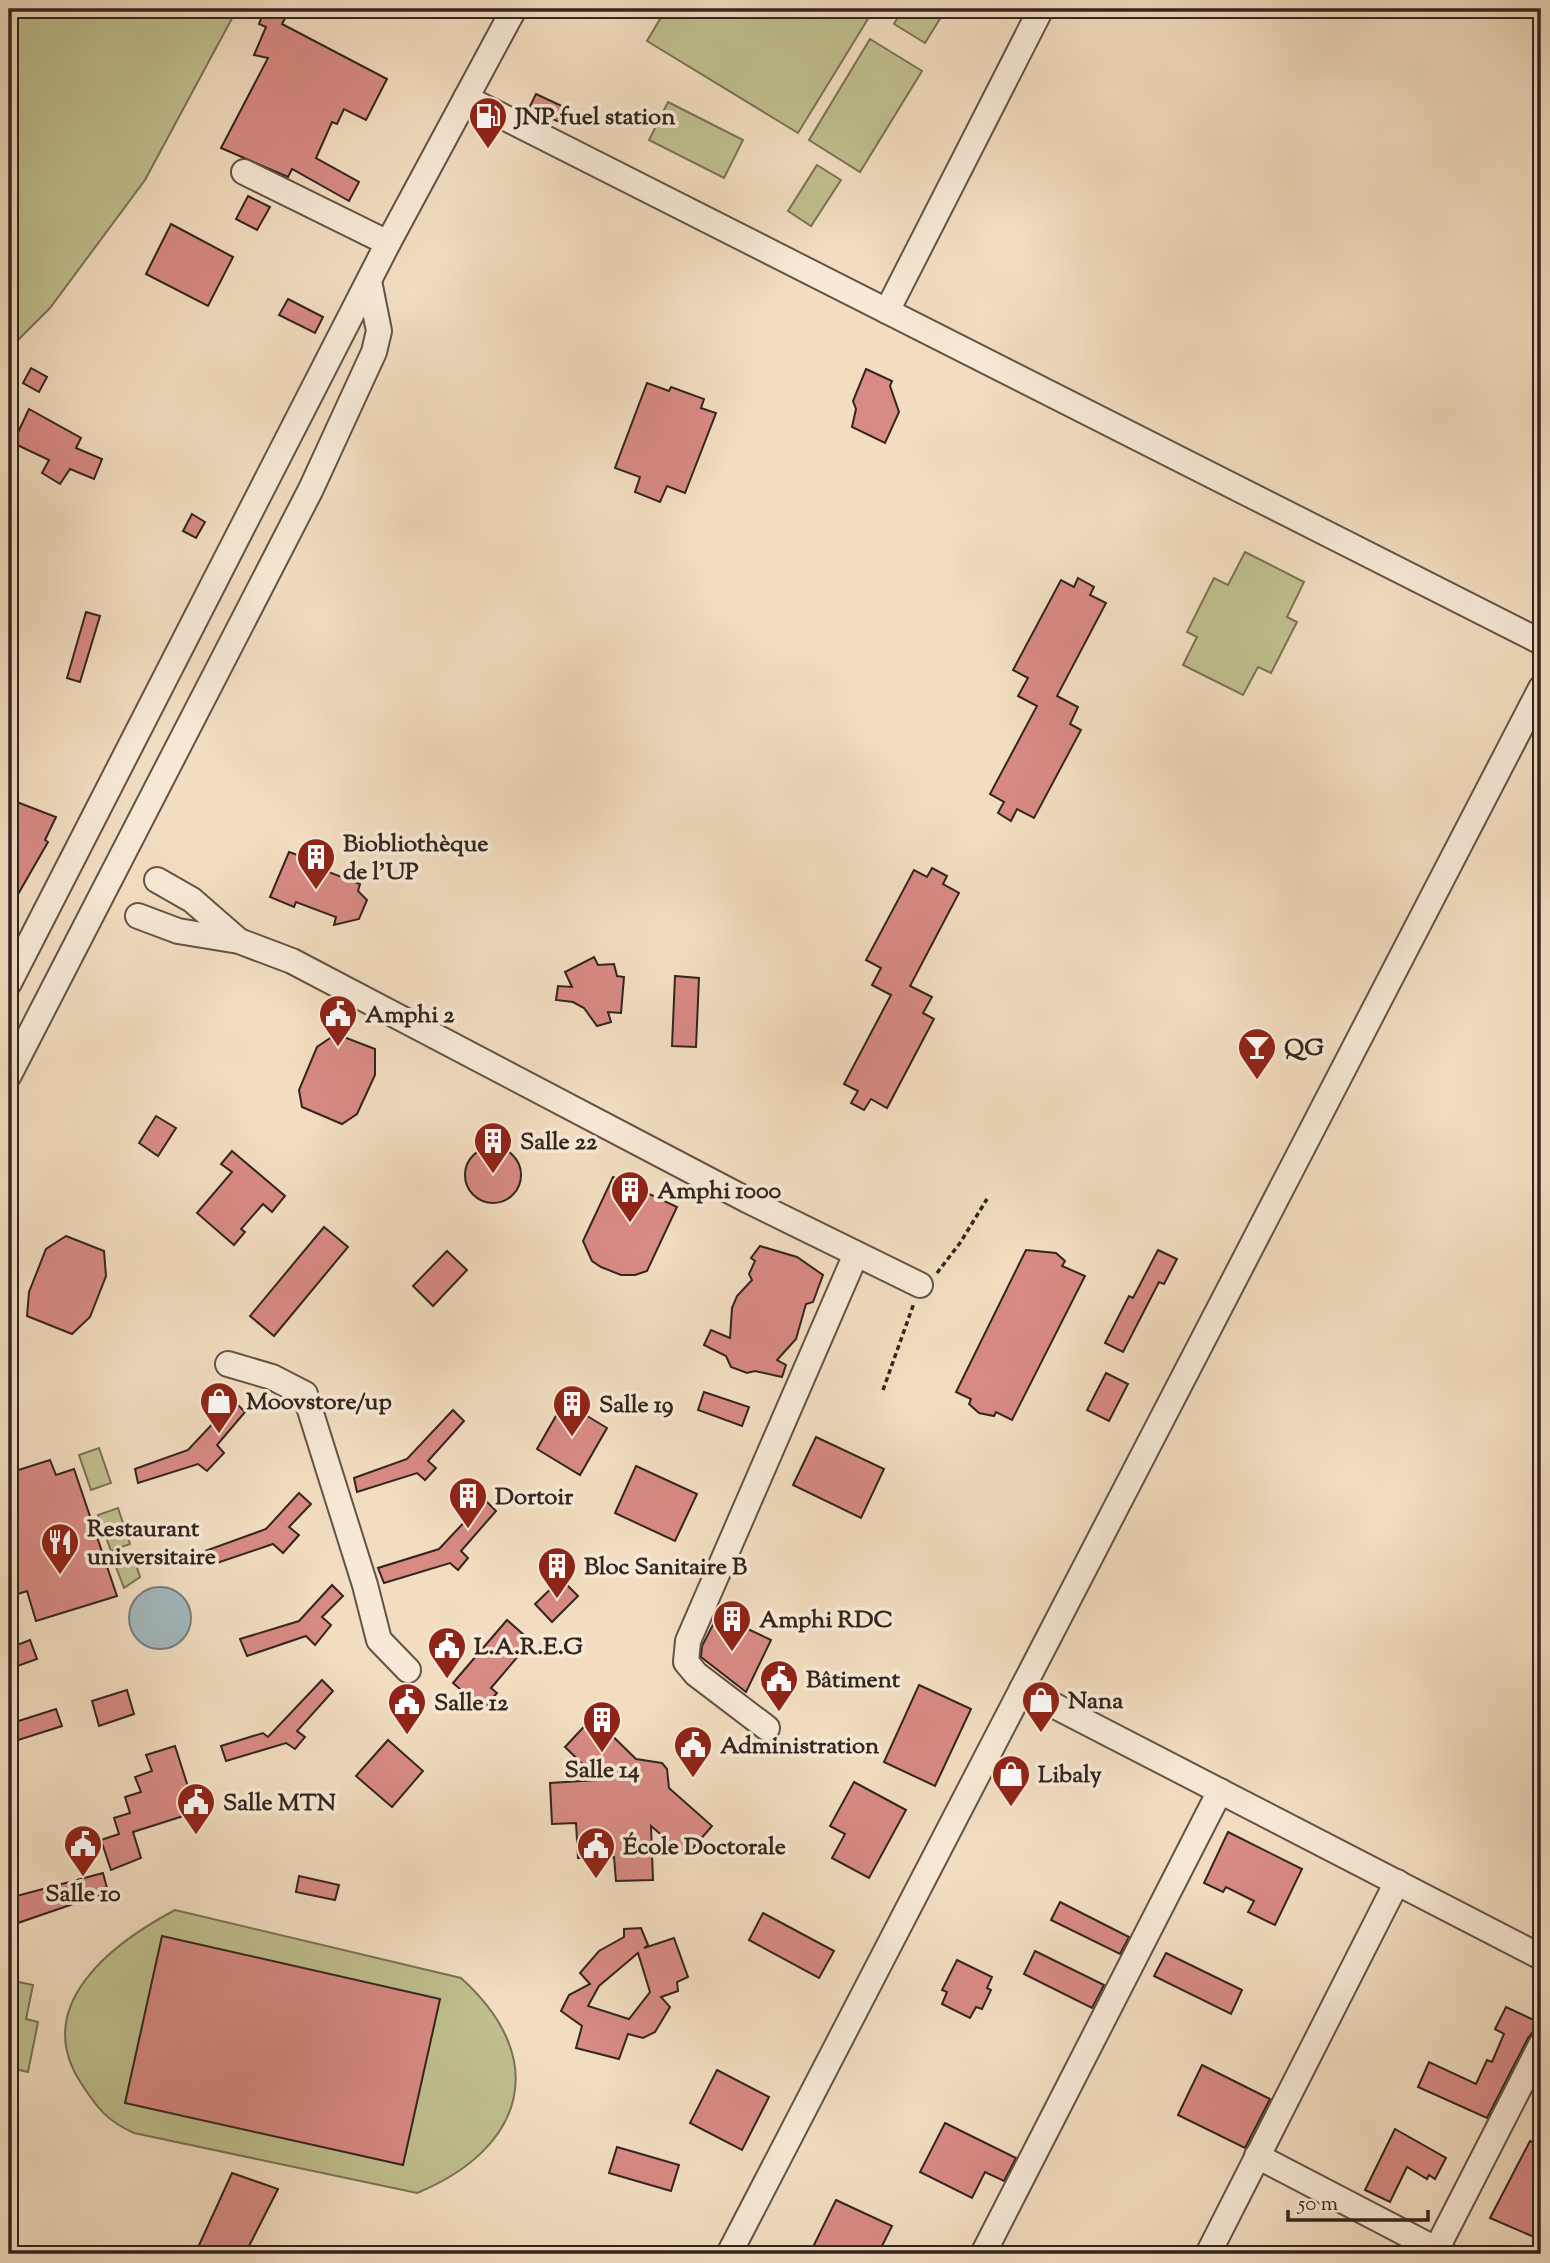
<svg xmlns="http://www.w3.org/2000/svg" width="1550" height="2263" font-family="'Sorts Mill Goudy',serif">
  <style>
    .green { fill: #c0bf8e; stroke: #7a7256; stroke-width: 2 }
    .water { fill: #a2b8be; stroke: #767d7e; stroke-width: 2 }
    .building { fill: #d88a84; stroke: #33251f; stroke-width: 2; fill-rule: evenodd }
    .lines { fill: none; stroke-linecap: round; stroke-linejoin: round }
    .minor-casing { stroke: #635347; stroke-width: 28 }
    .path { stroke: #33251f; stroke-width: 3.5; stroke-dasharray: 5 3.5; stroke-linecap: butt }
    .minor { stroke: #f7e9d6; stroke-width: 24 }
    .labels { text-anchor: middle; stroke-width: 7; stroke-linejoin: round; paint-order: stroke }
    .poi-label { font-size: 24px; font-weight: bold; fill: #33251f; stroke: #f7e9d6; text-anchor: start }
  </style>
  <rect width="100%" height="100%" fill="#f2ddc0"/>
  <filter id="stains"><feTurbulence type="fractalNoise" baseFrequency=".00286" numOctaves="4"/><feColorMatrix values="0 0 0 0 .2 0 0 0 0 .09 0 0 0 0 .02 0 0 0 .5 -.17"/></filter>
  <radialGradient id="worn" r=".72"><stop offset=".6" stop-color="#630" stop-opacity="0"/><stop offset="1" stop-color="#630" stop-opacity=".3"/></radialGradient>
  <g class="green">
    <path d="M9 9H237L145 180 50 308 9 349Z"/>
    <path d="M666 9H874L798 133 647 41Z"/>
    <path d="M903 9H946L925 43 894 24Z"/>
    <path d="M870 39 922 71 860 172 809 140Z"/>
    <path d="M668 102 743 140 724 178 649 140Z"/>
    <path d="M817 165 841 180 811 226 788 211Z"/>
    <path d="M1245 552 1304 582 1287 617 1297 622 1271 673 1258 667 1243 695 1183 665 1197 637 1187 632 1214 578 1228 585Z"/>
    <path d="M99 1448 111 1483 91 1490 79 1455Z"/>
    <path d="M118 1508 130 1544 111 1551 98 1515Z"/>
    <path d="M135 1561 140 1577 124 1588 116 1567Z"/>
    <path d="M175 1910 461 1978C552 2060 524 2149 417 2193L134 2133C107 2121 97 2108 81 2083 30 2005 113 1943 175 1910Z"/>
    <path d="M9 1980 33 1985 26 2019 38 2022 28 2072 15 2069 9 2098Z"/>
  </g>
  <circle class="water" cx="160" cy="1618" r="31"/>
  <g class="building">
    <path d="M271 9H290L282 24 387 79 366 120 344 109 337 124 332 122 316 158 359 182 349 201 292 169 288 177 221 148 268 58 254 55 266 27 259 24 264 11 269 13Z"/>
    <path d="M536 94 566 108 559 122 529 108Z"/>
    <path d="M248 196 270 207 257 230 236 219Z"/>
    <path d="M171 224 233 257 208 306 146 274Z"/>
    <path d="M288 299 323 317 315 333 279 315Z"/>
    <path d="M31 368 47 377 39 392 23 383Z"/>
    <path d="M866 369 892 381 890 386 899 412 885 443 852 427 856 409 853 401Z"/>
    <path d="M647 383 669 391 671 387 704 399 701 408 716 413 685 493 667 486 660 502 635 492 640 477 615 468Z"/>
    <path d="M29 409 81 438 76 448 102 459 94 479 70 469 60 484 42 473 49 460 13 443Z"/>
    <path d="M192 514 205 522 196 538 183 531Z"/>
    <path d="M1078 578 1094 587 1090 595 1106 603 1057 696 1078 707 1070 724 1081 730 1034 818 1017 809 1011 821 998 813 1004 802 990 794 1037 706 1018 696 1028 678 1013 670 1061 580 1074 587Z"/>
    <path d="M86 612 100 616 80 682 67 678Z"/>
    <path d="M9 799 56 817 45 840 48 842 9 910Z"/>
    <path d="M289 852 315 861 313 866 360 884 358 891 367 900 359 919 334 925 336 917 296 902 294 907 270 897Z"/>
    <path d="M932 868 947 876 943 884 959 893 910 986 932 997 923 1013 934 1019 887 1108 871 1099 864 1110 851 1103 858 1091 844 1084 891 995 872 985 881 968 866 960 914 870 927 877Z"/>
    <path d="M594 957 598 965 614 964 617 976 624 977 621 1013 608 1012 611 1022 597 1026 584 1008 573 1002 556 1000 558 986 572 987 565 972Z"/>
    <path d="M675 976 699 978 696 1047 672 1046Z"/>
    <path d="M336 1034 375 1049V1075L357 1114 342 1124 302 1107 299 1090 317 1047Z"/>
    <path d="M156 1116 176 1128 158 1156 139 1143Z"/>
    <circle cx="493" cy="1175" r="28"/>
    <path d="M232 1151 285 1196 272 1212 263 1204 241 1229 245 1232 234 1245 197 1213 232 1172 221 1164Z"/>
    <path d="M613 1177 677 1207 647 1271 635 1275H621L601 1267 592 1261 583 1241Z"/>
    <path d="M324 1227 348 1247 274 1336 250 1316Z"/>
    <path d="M66 1236 104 1251 106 1276 90 1317 72 1334 27 1316 29 1292 46 1249Z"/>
    <path d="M760 1246 797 1257 823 1275 813 1302 806 1304 796 1339 777 1360 786 1365 782 1377 755 1371 747 1373 731 1367 726 1356 704 1345 711 1330 730 1338 732 1308 737 1296 752 1280 749 1274 755 1261 751 1258Z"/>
    <path d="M1026 1250 1056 1253 1065 1261 1062 1266 1085 1276 1012 1420 996 1412 994 1416 979 1413 969 1404 971 1399 956 1392Z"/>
    <path d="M1158 1250 1177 1259 1164 1284 1159 1282 1123 1352 1105 1343 1129 1296 1133 1298Z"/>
    <path d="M447 1251 467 1270 433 1306 413 1286Z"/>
    <path d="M1106 1373 1128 1384 1109 1421 1087 1410Z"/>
    <path d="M704 1392 749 1407 742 1426 698 1410Z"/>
    <path d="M234 1401 245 1412 217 1445 224 1453 207 1471 198 1464 138 1483 135 1469 188 1450Z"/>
    <path d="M564 1402 607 1428 580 1475 537 1449Z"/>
    <path d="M453 1410 464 1421 428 1461 436 1468 425 1480 417 1473 357 1492 354 1478 407 1459Z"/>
    <path d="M816 1437 884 1469 861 1518 793 1485Z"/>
    <path d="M50 1460 56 1475 74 1469 117 1596 36 1621 27 1591 12 1596 9 1587V1473Z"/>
    <path d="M636 1466 697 1494 675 1541 615 1513Z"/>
    <path d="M299 1493 311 1504 289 1527 299 1535 283 1553 273 1544 211 1565 205 1551 266 1529Z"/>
    <path d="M485 1500 496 1511 461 1551 468 1558 458 1570 450 1563 384 1583 378 1568 439 1549Z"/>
    <path d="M561 1579 578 1596 552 1622 535 1604Z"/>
    <path d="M332 1585 343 1596 322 1617 331 1625 315 1645 306 1636 247 1656 240 1639 299 1621Z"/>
    <path d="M718 1615 771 1640 746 1692 701 1657 702 1646Z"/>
    <path d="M507 1620 531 1641 491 1688 497 1693 483 1709 453 1683Z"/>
    <path d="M30 1640 37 1659 9 1669V1648Z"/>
    <path d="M322 1680 333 1691 297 1731 305 1737 295 1749 286 1743 226 1761 221 1746 263 1733 268 1737Z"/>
    <path d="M919 1685 971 1709 935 1786 884 1762Z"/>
    <path d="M127 1690 134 1714 99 1726 92 1701Z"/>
    <path d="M56 1709 62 1726 9 1743V1724Z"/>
    <path d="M593 1717 636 1759 662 1763 667 1769 669 1788 712 1826 686 1856 651 1826 653 1880 616 1881 614 1857 578 1858 576 1823 552 1824 550 1783 599 1780 565 1747Z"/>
    <path d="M388 1740 423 1771 392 1807 356 1776Z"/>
    <path d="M175 1746 196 1812 133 1832 141 1858 111 1870 101 1840 119 1834 114 1818 130 1813 125 1797 141 1792 135 1777 152 1771 146 1755Z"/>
    <path d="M854 1782 906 1810 869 1878 832 1858 845 1834 830 1826Z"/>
    <path d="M1228 1832 1302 1869 1275 1925 1248 1912 1254 1901 1226 1887 1223 1892 1204 1883Z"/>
    <path d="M103 1873 108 1892 9 1926V1898Z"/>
    <path d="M299 1876 339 1885 335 1900 296 1892Z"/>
    <path d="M1060 1902 1129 1937 1120 1954 1051 1920Z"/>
    <path d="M763 1913 834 1951 819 1978 749 1940Z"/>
    <path d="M641 1928 648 1945 644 1948 674 1938 688 1977 677 1982 678 1991 661 1997 670 2007 655 2032 643 2038 628 2034 619 2059 576 2048 582 2026 561 2011 569 1995 590 1984 580 1973 599 1951 624 1937V1929ZM638 1953 650 1992 629 2019 588 2006 599 1986Z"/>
    <path d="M162 1936 440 1999 403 2165 125 2103Z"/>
    <path d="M1035 1951 1104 1985 1092 2008 1024 1974Z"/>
    <path d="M1166 1953 1242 1990 1231 2014 1154 1976Z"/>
    <path d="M957 1960 992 1977 987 1988 991 1990 982 2009 976 2007 970 2018 942 2004 947 1992 942 1990Z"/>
    <path d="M1506 2007 1540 2023 1528 2038 1487 2118 1418 2087 1429 2062 1476 2084 1487 2060 1492 2062 1504 2034 1495 2029Z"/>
    <path d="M1202 2065 1270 2099 1245 2148 1178 2115Z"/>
    <path d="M717 2070 769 2097 742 2150 690 2123Z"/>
    <path d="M945 2123 1016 2158 1004 2181 985 2172 972 2198 920 2172Z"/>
    <path d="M1395 2129 1446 2158 1435 2179 1429 2175 1427 2179 1407 2167 1390 2202 1365 2190Z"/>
    <path d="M1530 2141 1541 2146V2240L1490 2218Z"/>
    <path d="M617 2147 679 2165 671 2191 609 2173Z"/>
    <path d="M232 2173 278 2189 245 2254H195Z"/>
    <path d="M836 2200 892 2226 878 2254H829L813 2247Z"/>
  </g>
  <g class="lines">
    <defs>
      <g id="minor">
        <path d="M466 98 1541 642"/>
        <path d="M244 172 388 243"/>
        <path d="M887 311 1041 9"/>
        <path d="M157 880 192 900 239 941"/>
        <path d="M138 916 178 931 239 941 292 961 747 1200 920 1285"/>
        <path d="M9 983 388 243 514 9"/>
        <path d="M9 1075 311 489 374 352 379 331 369 281"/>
        <path d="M228 1364 272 1377 305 1394 365 1585 379 1640 408 1670"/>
        <path d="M1022 1689 1541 1957"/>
        <path d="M767 1728 696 1674 686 1662 688 1641 856 1254"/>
        <path d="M1257 2156 1445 2254"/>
        <path d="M729 2254 1541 688"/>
        <path d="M983 2254 1220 1791"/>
        <path d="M1208 2254 1397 1882"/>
        <path d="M1434 2254 1541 2045"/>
      </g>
    </defs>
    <use href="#minor" class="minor-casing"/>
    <g class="path">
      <path d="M937 1273 960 1243 987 1199"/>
      <path d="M883 1390 914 1303"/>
    </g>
    <use href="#minor" class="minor"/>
  </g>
  <defs>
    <symbol id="fuel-pin" viewBox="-11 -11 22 30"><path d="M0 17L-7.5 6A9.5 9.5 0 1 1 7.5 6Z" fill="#8f2418" stroke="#f7e9d6"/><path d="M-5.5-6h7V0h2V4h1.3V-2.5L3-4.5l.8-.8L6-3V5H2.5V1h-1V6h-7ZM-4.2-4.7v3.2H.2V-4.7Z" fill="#fff"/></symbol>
    <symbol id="building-pin" viewBox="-11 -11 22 30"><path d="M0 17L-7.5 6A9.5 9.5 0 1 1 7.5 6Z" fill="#8f2418" stroke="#f7e9d6"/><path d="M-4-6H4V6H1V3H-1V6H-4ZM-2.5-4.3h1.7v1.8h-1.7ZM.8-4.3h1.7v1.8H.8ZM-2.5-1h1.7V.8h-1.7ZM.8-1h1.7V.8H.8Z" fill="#fff"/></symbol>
    <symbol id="civic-pin" viewBox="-11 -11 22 30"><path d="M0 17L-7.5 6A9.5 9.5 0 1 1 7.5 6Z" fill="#8f2418" stroke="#f7e9d6"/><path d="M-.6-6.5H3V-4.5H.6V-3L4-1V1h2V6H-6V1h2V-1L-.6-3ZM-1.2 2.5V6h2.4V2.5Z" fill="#fff"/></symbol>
    <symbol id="bar-pin" viewBox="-11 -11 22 30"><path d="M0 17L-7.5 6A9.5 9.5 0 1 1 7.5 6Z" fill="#8f2418" stroke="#f7e9d6"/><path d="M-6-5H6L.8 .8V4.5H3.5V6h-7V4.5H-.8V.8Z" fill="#fff"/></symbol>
    <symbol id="shop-pin" viewBox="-11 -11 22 30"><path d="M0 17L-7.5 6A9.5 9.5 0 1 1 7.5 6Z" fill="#8f2418" stroke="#f7e9d6"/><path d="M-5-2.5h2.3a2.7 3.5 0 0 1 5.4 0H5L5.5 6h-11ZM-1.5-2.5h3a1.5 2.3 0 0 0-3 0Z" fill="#fff"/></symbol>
    <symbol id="restaurant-pin" viewBox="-11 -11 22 30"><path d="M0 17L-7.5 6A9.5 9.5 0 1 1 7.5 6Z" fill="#8f2418" stroke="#f7e9d6"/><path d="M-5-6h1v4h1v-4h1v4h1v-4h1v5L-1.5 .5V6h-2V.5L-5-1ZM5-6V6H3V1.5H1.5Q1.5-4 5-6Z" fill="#fff"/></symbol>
  </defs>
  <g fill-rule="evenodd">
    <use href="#fuel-pin" x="466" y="94" width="44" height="60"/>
    <use href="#building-pin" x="294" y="835" width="44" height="60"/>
    <use href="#civic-pin" x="316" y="992" width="44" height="60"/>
    <use href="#bar-pin" x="1235" y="1025" width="44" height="60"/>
    <use href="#building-pin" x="471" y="1119" width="44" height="60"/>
    <use href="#building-pin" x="608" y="1168" width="44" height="60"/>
    <use href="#shop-pin" x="197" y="1379" width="44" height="60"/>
    <use href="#building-pin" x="550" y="1382" width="44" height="60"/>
    <use href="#building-pin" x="446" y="1474" width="44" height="60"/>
    <use href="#restaurant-pin" x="38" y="1520" width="44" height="60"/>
    <use href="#building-pin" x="535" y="1544" width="44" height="60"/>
    <use href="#building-pin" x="710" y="1597" width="44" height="60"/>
    <use href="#civic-pin" x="425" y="1624" width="44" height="60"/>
    <use href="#civic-pin" x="757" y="1657" width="44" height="60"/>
    <use href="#shop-pin" x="1019" y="1678" width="44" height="60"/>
    <use href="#civic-pin" x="385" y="1680" width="44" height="60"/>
    <use href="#building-pin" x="580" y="1698" width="44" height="60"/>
    <use href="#civic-pin" x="671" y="1723" width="44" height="60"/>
    <use href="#shop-pin" x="989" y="1752" width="44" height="60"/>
    <use href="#civic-pin" x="174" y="1780" width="44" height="60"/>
    <use href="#civic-pin" x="61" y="1822" width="44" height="60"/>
    <use href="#civic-pin" x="574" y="1824" width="44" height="60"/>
  </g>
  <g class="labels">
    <g class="poi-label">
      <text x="515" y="124">JNP fuel station</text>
      <text x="343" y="851">Biobliothèque<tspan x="343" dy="28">de l'UP</tspan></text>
      <text x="365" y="1022">Amphi 2</text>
      <text x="1284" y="1055">QG</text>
      <text x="520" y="1149">Salle 22</text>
      <text x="657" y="1198">Amphi 1000</text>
      <text x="246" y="1409">Moovstore/up</text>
      <text x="599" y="1412">Salle 19</text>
      <text x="495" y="1504">Dortoir</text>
      <text x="87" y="1536">Restaurant<tspan x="87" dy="28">universitaire</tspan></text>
      <text x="584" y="1574">Bloc Sanitaire B</text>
      <text x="759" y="1627">Amphi RDC</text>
      <text x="474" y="1654">L.A.R.E.G</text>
      <text x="806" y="1687">Bâtiment</text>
      <text x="1068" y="1708">Nana</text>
      <text x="434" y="1710">Salle 12</text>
      <text x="720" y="1753">Administration</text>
      <text x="602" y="1777" text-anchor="middle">Salle 14</text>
      <text x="1038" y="1782">Libaly</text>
      <text x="223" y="1810">Salle MTN</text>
      <text x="623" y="1854">École Doctorale</text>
      <text x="83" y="1901" text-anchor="middle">Salle 10</text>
    </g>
  </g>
  <rect width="1550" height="2263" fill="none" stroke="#f2ddc0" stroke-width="35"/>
  <rect x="10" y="10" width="1529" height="2242" fill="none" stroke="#33251f" stroke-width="3.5"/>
  <rect x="18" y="18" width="1515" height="2228" fill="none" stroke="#33251f" stroke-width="2"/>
  <path d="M1288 2210v10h140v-10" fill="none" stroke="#33251f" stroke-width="3.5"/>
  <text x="1298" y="2210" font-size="21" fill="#33251f" stroke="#f7e9d6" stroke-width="5" paint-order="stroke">50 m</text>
  <rect width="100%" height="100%" filter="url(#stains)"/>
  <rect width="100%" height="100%" fill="url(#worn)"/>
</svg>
